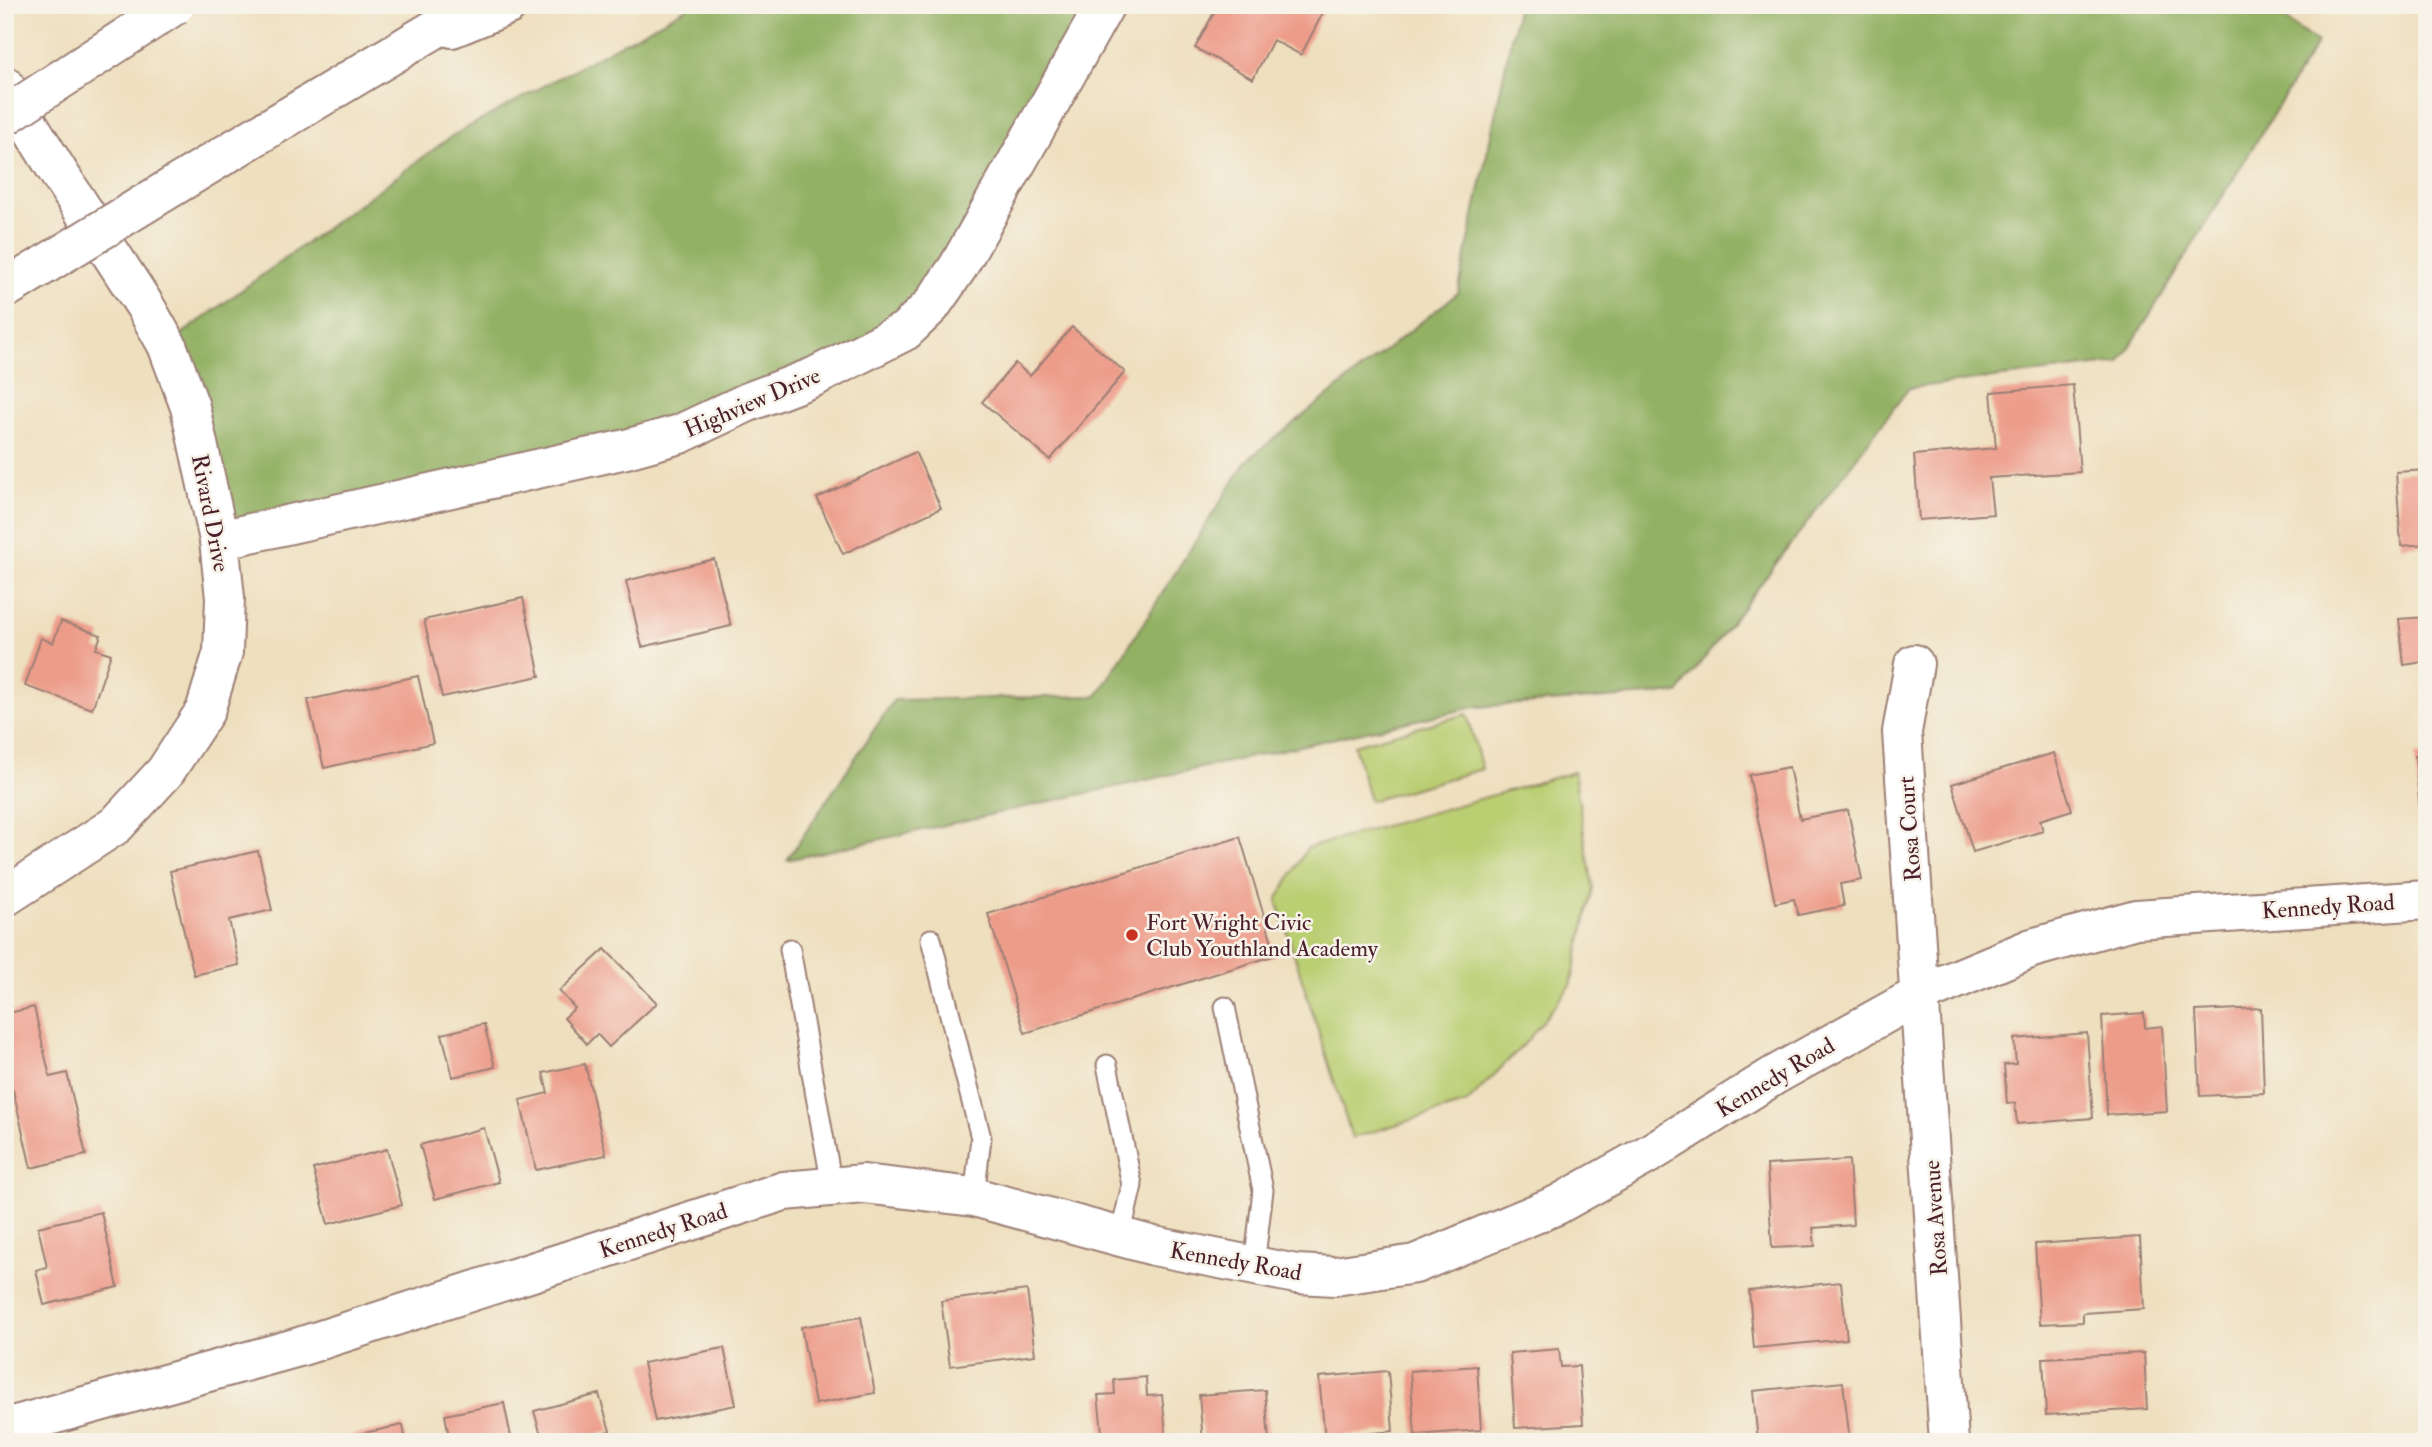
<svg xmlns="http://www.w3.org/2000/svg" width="2432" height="1447" font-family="'IM FELL Double Pica',serif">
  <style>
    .green { fill: #bace72; stroke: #82764e; stroke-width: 2 }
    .forest { fill: #93b164; stroke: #6e6848; stroke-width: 2 }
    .building { fill: #ed9c8a }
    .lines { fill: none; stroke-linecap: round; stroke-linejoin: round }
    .service-casing { stroke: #9c7f74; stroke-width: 23 }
    .minor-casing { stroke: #9c7f74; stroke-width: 42 }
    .motorway-casing { stroke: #9c7f74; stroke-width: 42 }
    .service { stroke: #fff; stroke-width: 19 }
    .minor { stroke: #fff; stroke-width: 38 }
    .motorway { stroke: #fff; stroke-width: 38 }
    .motorway-bridge-casing { stroke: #9c7f74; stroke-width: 42; stroke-linecap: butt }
    .motorway-bridge { stroke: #fff; stroke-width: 38 }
    .poi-dot { fill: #c8321e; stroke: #f7f3e8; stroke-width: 2.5 }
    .labels { text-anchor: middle; stroke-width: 5; stroke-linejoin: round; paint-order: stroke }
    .street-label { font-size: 23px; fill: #4a1f2b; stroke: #f7f3e8 }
    .poi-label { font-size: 23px; fill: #4a1f2b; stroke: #f7f3e8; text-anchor: start }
  </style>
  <rect width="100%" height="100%" fill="#f7f3e8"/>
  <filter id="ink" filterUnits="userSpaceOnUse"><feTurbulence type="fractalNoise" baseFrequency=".0143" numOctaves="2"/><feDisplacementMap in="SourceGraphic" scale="14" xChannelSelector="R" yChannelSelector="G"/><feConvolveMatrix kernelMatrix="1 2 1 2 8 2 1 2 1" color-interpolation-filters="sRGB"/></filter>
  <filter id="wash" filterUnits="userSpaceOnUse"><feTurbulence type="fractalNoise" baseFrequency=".00686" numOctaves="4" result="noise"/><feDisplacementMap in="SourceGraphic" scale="28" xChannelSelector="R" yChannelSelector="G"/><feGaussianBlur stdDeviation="1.57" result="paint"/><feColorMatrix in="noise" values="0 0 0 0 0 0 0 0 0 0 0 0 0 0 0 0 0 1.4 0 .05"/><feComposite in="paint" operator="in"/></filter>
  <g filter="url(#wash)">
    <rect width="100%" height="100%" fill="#eedfbe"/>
    <g class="green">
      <path d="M1467 714 1482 769 1370 801 1354 745Z"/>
      <path d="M1574 772 1593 888 1571 985 1527 1041 1467 1103 1352 1138 1277 900 1307 848Z"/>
    </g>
    <g class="forest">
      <path d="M692 5H1105L931 306 748 402 219 540 167 345 452 136Z"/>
      <path d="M1518 5H2266L2317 43 2120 363 1909 388 1678 693 1475 707 787 860 894 700 1097 696 1247 460 1458 293Z"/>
    </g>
    <g id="blocks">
      <g class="building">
        <path d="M1218 5H1327L1301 55 1273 40 1253 79 1195 48Z"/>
        <path d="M1072 327 1125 372 1050 460 982 402 1015 363 1030 376Z"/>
        <path d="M2423 365H2427V431H2421Z"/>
        <path d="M2073 385 2080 472 1989 478 1993 514 1919 520 1914 455 1996 448 1991 392Z"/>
        <path d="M915 452 941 508 843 554 817 498Z"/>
        <path d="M2427 470V544L2401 546 2396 472Z"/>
        <path d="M714 559 731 626 642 647 626 581Z"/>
        <path d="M523 598 540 676 442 697 424 620Z"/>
        <path d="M2427 617V685H2425L2423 662 2404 665 2399 619Z"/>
        <path d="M61 621 101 635 96 649 111 654 92 709 25 686 41 638 53 643Z"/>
        <path d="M418 676 433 743 324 768 308 700Z"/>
        <path d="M2054 753 2072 810 2040 820 2043 831 1973 852 1952 784Z"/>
        <path d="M2427 755V822L2421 823 2415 756Z"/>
        <path d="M1789 767 1800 819 1848 810 1862 880 1840 884 1844 906 1798 915 1794 899 1775 903 1749 775Z"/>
        <path d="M1240 837 1276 955 1025 1033 988 914Z"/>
        <path d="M258 851 272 910 229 920 239 965 194 975 170 871Z"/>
        <path d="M605 949 657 1003 609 1047 597 1034 587 1044 564 1018 575 1008 559 991Z"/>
        <path d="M34 1007 50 1077 67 1073 86 1155 31 1168 13 1090 5 1092V1014Z"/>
        <path d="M2261 1008 2264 1093 2200 1096 2196 1011Z"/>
        <path d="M2144 1013 2145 1028 2162 1026 2167 1111 2107 1115 2102 1016Z"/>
        <path d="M484 1024 495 1067 453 1077 442 1034Z"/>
        <path d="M2087 1033 2093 1118 2017 1124 2015 1103 2007 1104 2004 1065 2016 1064 2014 1039Z"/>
        <path d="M2421 1047H2427V1095H2423Z"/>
        <path d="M585 1064 606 1155 536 1170 520 1100 548 1093 543 1073Z"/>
        <path d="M484 1128 499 1182 435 1199 420 1145Z"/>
        <path d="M387 1149 402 1205 328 1224 313 1169Z"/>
        <path d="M1849 1160 1853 1225 1813 1228 1815 1246 1772 1248 1767 1165Z"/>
        <path d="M101 1212 118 1287 44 1305 36 1270 47 1267 38 1227Z"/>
        <path d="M2140 1237 2144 1309 2083 1313V1322L2040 1324 2035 1244Z"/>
        <path d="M1841 1282 1847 1339 1754 1348 1749 1291Z"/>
        <path d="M1027 1290 1035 1355 950 1366 941 1301Z"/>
        <path d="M861 1317 875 1393 815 1404 801 1327Z"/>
        <path d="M724 1348 736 1405 655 1421 643 1363Z"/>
        <path d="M1559 1349 1561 1367 1579 1366 1583 1424 1515 1428 1510 1353Z"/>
        <path d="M2144 1353 2147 1409 2046 1415 2043 1358Z"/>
        <path d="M1477 1366 1481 1430 1415 1435 1410 1371Z"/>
        <path d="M1388 1371 1393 1431 1325 1438 1319 1377Z"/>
        <path d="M1146 1377 1147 1396 1162 1395 1167 1442H1103L1098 1395 1115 1394 1114 1380Z"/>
        <path d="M1843 1382 1850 1442H1758L1753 1391Z"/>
        <path d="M1265 1390 1269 1442H1203L1199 1395Z"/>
        <path d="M599 1394 610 1431 589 1437 591 1442H543L534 1411Z"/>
        <path d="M504 1403 512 1442H450L445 1415Z"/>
        <path d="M403 1425 406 1442H335L334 1439Z"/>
      </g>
    </g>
  </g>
  <g filter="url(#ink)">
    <use href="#blocks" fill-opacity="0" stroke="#9c7f74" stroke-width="2"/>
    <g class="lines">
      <defs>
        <g id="service">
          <path d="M931 939 981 1138 974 1197"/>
          <path d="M790 949 832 1186"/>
          <path d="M1225 1007 1263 1190 1254 1266"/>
          <path d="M1107 1065 1132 1185 1120 1237"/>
        </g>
        <g id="minor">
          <path d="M5 86 60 175 145 306 167 345 190 407 219 540 225 598 223 652 205 711 165 772 116 825 5 897"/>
          <path d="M219 540 626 449 680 434 748 402 814 377 905 331 931 306 958 267 1105 5"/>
          <path d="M1914 664 1902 732 1949 1442"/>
          <path d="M5 1428 299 1347 784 1191 864 1184 974 1197 1154 1246 1296 1274 1335 1276 1415 1264 1557 1205 1652 1152 1775 1075 1921 994 2032 948 2136 919 2427 900"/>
        </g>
        <g id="motorway">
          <path d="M452 28 508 5"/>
          <path d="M236 148 475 5"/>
        </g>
      </defs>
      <use href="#service" class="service-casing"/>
      <use href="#minor" class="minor-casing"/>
      <use href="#motorway" class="motorway-casing"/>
      <use href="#service" class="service"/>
      <use href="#minor" class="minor"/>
      <use href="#motorway" class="motorway"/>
      <defs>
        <g id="motorway-bridge">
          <path d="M5 116 175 5"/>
          <path d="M5 289 236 148"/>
        </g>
      </defs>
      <use href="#motorway-bridge" class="motorway-bridge-casing"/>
      <use href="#motorway-bridge" class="motorway-bridge"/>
    </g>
  </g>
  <circle class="poi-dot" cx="1132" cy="935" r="7"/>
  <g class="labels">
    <g class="street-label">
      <text transform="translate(752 402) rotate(-23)" y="8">Highview Drive</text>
      <text transform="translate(211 513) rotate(79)" y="8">Rivard Drive</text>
      <text transform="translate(1909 829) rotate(-94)" y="8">Rosa Court</text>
      <text transform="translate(2328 906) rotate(-4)" y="8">Kennedy Road</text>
      <text transform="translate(1775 1077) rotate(-31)" y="8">Kennedy Road</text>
      <text transform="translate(1935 1218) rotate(-94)" y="8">Rosa Avenue</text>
      <text transform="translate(663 1230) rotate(-18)" y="8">Kennedy Road</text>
      <text transform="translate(1236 1261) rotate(10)" y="8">Kennedy Road</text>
    </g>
    <g class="poi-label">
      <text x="1146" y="930">Fort Wright Civic<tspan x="1146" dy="26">Club Youthland Academy</tspan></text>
    </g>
  </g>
  <rect width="2432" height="1447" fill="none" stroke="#f7f3e8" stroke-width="28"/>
</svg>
